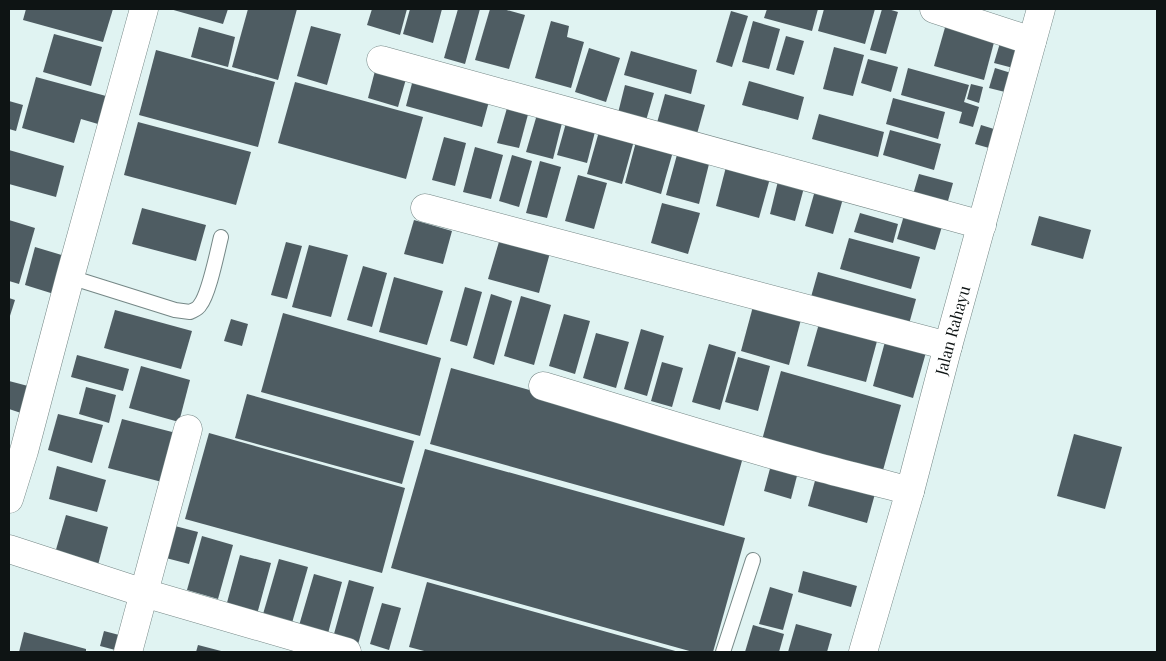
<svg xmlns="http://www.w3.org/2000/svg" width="1166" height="661" font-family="'Playfair Display',serif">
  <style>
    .building { fill: #4e5c62 }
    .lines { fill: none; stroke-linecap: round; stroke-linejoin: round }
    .lane-casing { stroke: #758786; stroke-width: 16 }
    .street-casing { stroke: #758786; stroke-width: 29 }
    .lane { stroke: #fff; stroke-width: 14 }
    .street { stroke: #fff; stroke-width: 28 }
    .labels { text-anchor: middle; stroke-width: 5; stroke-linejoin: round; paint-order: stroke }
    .street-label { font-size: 16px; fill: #0e1414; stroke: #f3fffe }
  </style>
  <rect width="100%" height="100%" fill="#e0f3f2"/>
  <g class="building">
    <path d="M26 9H113L103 42 23 20Z"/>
    <path d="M170 9H228L223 24Z"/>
    <path d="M248 9H297L278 80 232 67Z"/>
    <path d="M372 9H407L400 35 367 25Z"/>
    <path d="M410 9H442L433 43 403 34Z"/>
    <path d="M458 9H480L465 64 444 58Z"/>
    <path d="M490 9H503L525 15 509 69 475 60Z"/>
    <path d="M767 9H818L812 31 764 18Z"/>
    <path d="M824 9H875L865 44 818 31Z"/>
    <path d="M882 9H888L898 12 886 54 870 50Z"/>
    <path d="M731 11 748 16 732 67 716 62Z"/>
    <path d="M948 17 997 31 984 80 934 66Z"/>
    <path d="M551 21 569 26 567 37 584 42 571 88 535 78Z"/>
    <path d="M753 21 780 29 769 69 742 62Z"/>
    <path d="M311 26 341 34 327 85 297 76Z"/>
    <path d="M199 27 235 37 228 67 191 57Z"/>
    <path d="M54 34 102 47 91 86 43 72Z"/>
    <path d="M786 36 804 41 794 75 776 70Z"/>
    <path d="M1000 43 1022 50 1017 69 994 63Z"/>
    <path d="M834 47 864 55 853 96 823 89Z"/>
    <path d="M589 48 620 58 606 102 575 92Z"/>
    <path d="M156 50 275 82 258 147 139 115Z"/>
    <path d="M631 51 697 70 691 94 624 75Z"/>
    <path d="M868 59 898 67 891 92 861 83Z"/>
    <path d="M377 63 408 72 398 107 368 98Z"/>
    <path d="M908 68 969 85 964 102 979 107 973 127 959 123 962 112 901 95Z"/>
    <path d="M995 68 1011 73 1005 92 989 88Z"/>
    <path d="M415 72 491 94 482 127 406 106Z"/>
    <path d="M36 77 106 96 98 124 81 119 74 143 22 128Z"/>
    <path d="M749 81 804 97 798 120 742 105Z"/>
    <path d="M295 82 423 117 406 179 278 143Z"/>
    <path d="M971 84 983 87 979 103 967 99Z"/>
    <path d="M625 85 654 93 645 124 617 117Z"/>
    <path d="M665 94 705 105 695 141 655 130Z"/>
    <path d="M893 98 945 112 938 139 886 124Z"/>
    <path d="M9 101 23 105 16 131 9 129Z"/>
    <path d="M509 101 530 107 519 148 497 143Z"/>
    <path d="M538 111 563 119 553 159 526 152Z"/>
    <path d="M819 114 884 132 878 157 812 139Z"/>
    <path d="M568 116 597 124 587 163 557 155Z"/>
    <path d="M138 122 251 152 236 205 124 175Z"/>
    <path d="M981 125 994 129 989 148 975 144Z"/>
    <path d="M600 128 635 137 622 184 587 174Z"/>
    <path d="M890 130 941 144 934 170 883 155Z"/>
    <path d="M444 137 466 143 455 186 432 180Z"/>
    <path d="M637 138 674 148 661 194 625 183Z"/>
    <path d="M475 147 503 155 491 199 463 192Z"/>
    <path d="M9 150 64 166 56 197 9 184Z"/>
    <path d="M678 151 710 160 699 204 666 195Z"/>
    <path d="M512 155 532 161 519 207 499 201Z"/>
    <path d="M728 159 772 171 759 218 716 206Z"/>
    <path d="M540 161 561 167 547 218 526 213Z"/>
    <path d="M919 174 953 183 946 208 912 198Z"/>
    <path d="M578 175 607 183 594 229 565 221Z"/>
    <path d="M779 177 805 184 795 221 770 214Z"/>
    <path d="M816 187 844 195 833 234 805 226Z"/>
    <path d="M662 203 700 213 688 254 651 243Z"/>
    <path d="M142 208 206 225 196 261 132 244Z"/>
    <path d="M905 212 943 223 935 250 897 239Z"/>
    <path d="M860 213 898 224 893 243 854 232Z"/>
    <path d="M1039 216 1091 230 1083 259 1031 245Z"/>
    <path d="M9 220 35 228 19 284 9 281Z"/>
    <path d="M414 220 452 231 443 264 404 254Z"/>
    <path d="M501 235 551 249 539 293 488 279Z"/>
    <path d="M849 238 920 257 911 289 840 269Z"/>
    <path d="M286 242 302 246 287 299 271 295Z"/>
    <path d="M309 245 348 255 331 317 292 307Z"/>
    <path d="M35 247 65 256 54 294 25 285Z"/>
    <path d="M363 266 387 273 372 327 347 320Z"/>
    <path d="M818 272 916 299 907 331 809 304Z"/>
    <path d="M394 277 443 291 427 345 379 332Z"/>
    <path d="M465 287 482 292 467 346 450 341Z"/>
    <path d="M491 294 512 301 494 365 473 358Z"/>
    <path d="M521 296 551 305 534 365 504 356Z"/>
    <path d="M9 298 15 300 9 319Z"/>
    <path d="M755 299 803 312 789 365 741 351Z"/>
    <path d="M115 310 192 331 181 369 104 348Z"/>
    <path d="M283 313 441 358 420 436 261 392Z"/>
    <path d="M822 313 880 330 866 382 807 366Z"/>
    <path d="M564 314 590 321 575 374 549 366Z"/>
    <path d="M231 319 248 324 242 346 224 341Z"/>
    <path d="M641 329 664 336 647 396 624 389Z"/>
    <path d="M596 333 629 342 616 388 583 378Z"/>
    <path d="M886 338 927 349 913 398 873 386Z"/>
    <path d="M709 344 736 352 720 410 692 402Z"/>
    <path d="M77 355 129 369 123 391 71 377Z"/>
    <path d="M738 357 770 366 758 411 725 402Z"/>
    <path d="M662 362 683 368 672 407 651 401Z"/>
    <path d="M141 366 190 380 179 422 129 408Z"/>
    <path d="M451 368 745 450 724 526 430 444Z"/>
    <path d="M781 371 901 405 882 474 762 440Z"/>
    <path d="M9 381 28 386 21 413 9 409Z"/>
    <path d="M86 387 116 395 109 423 79 414Z"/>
    <path d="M247 394 414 441 402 484 235 438Z"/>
    <path d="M58 414 103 425 92 463 48 450Z"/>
    <path d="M122 419 176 433 162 482 108 468Z"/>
    <path d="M209 433 405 488 382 573 185 519Z"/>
    <path d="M1074 434 1122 447 1105 509 1057 496Z"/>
    <path d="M425 449 745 538 713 652H693L391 568Z"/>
    <path d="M772 461 799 468 791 499 764 491Z"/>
    <path d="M57 466 106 480 97 512 49 499Z"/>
    <path d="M818 470 876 490 867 523 808 506Z"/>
    <path d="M66 515 108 527 98 565 55 553Z"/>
    <path d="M175 526 198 532 189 564 166 558Z"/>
    <path d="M202 536 233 545 218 599 187 590Z"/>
    <path d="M240 555 271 563 256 618 225 610Z"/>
    <path d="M279 559 308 567 290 630 261 621Z"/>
    <path d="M803 571 857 586 851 607 798 592Z"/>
    <path d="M314 574 342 582 327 637 298 629Z"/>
    <path d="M349 580 374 587 357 648 332 641Z"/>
    <path d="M427 582 679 652H428L409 647Z"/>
    <path d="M770 587 793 594 783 630 759 624Z"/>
    <path d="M382 603 401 608 389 650 370 644Z"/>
    <path d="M796 624 832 634 827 652H788Z"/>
    <path d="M753 625 784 634 779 652H745Z"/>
    <path d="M104 631 123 636 119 651 100 646Z"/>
    <path d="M24 632 86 649V652H19Z"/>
    <path d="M198 645 225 652H196Z"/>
  </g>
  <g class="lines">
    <defs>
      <g id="lane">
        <path d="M70 277 175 310 190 312C194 310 198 309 200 305 209 294 217 253 221 237"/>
        <path d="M723 652 753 560"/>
      </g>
      <g id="street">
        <path d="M934 9 1032 41"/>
        <path d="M381 60 982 225"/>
        <path d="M425 208 948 346"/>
        <path d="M543 386C633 413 723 442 814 466 846 475 878 482 910 491"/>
        <path d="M9 499 24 451 70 277 144 9"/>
        <path d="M9 549 144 593 347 652"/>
        <path d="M128 652 188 429"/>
        <path id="s1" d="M863 652 910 491 948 346 1041 9"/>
      </g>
    </defs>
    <use href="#lane" class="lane-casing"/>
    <use href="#street" class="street-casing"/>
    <use href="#lane" class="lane"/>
    <use href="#street" class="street"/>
  </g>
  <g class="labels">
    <g class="street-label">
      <text dy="6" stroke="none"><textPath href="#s1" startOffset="334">Jalan Rahayu</textPath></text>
    </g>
  </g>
  <rect width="1166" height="661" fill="none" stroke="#0e1414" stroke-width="20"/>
</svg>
